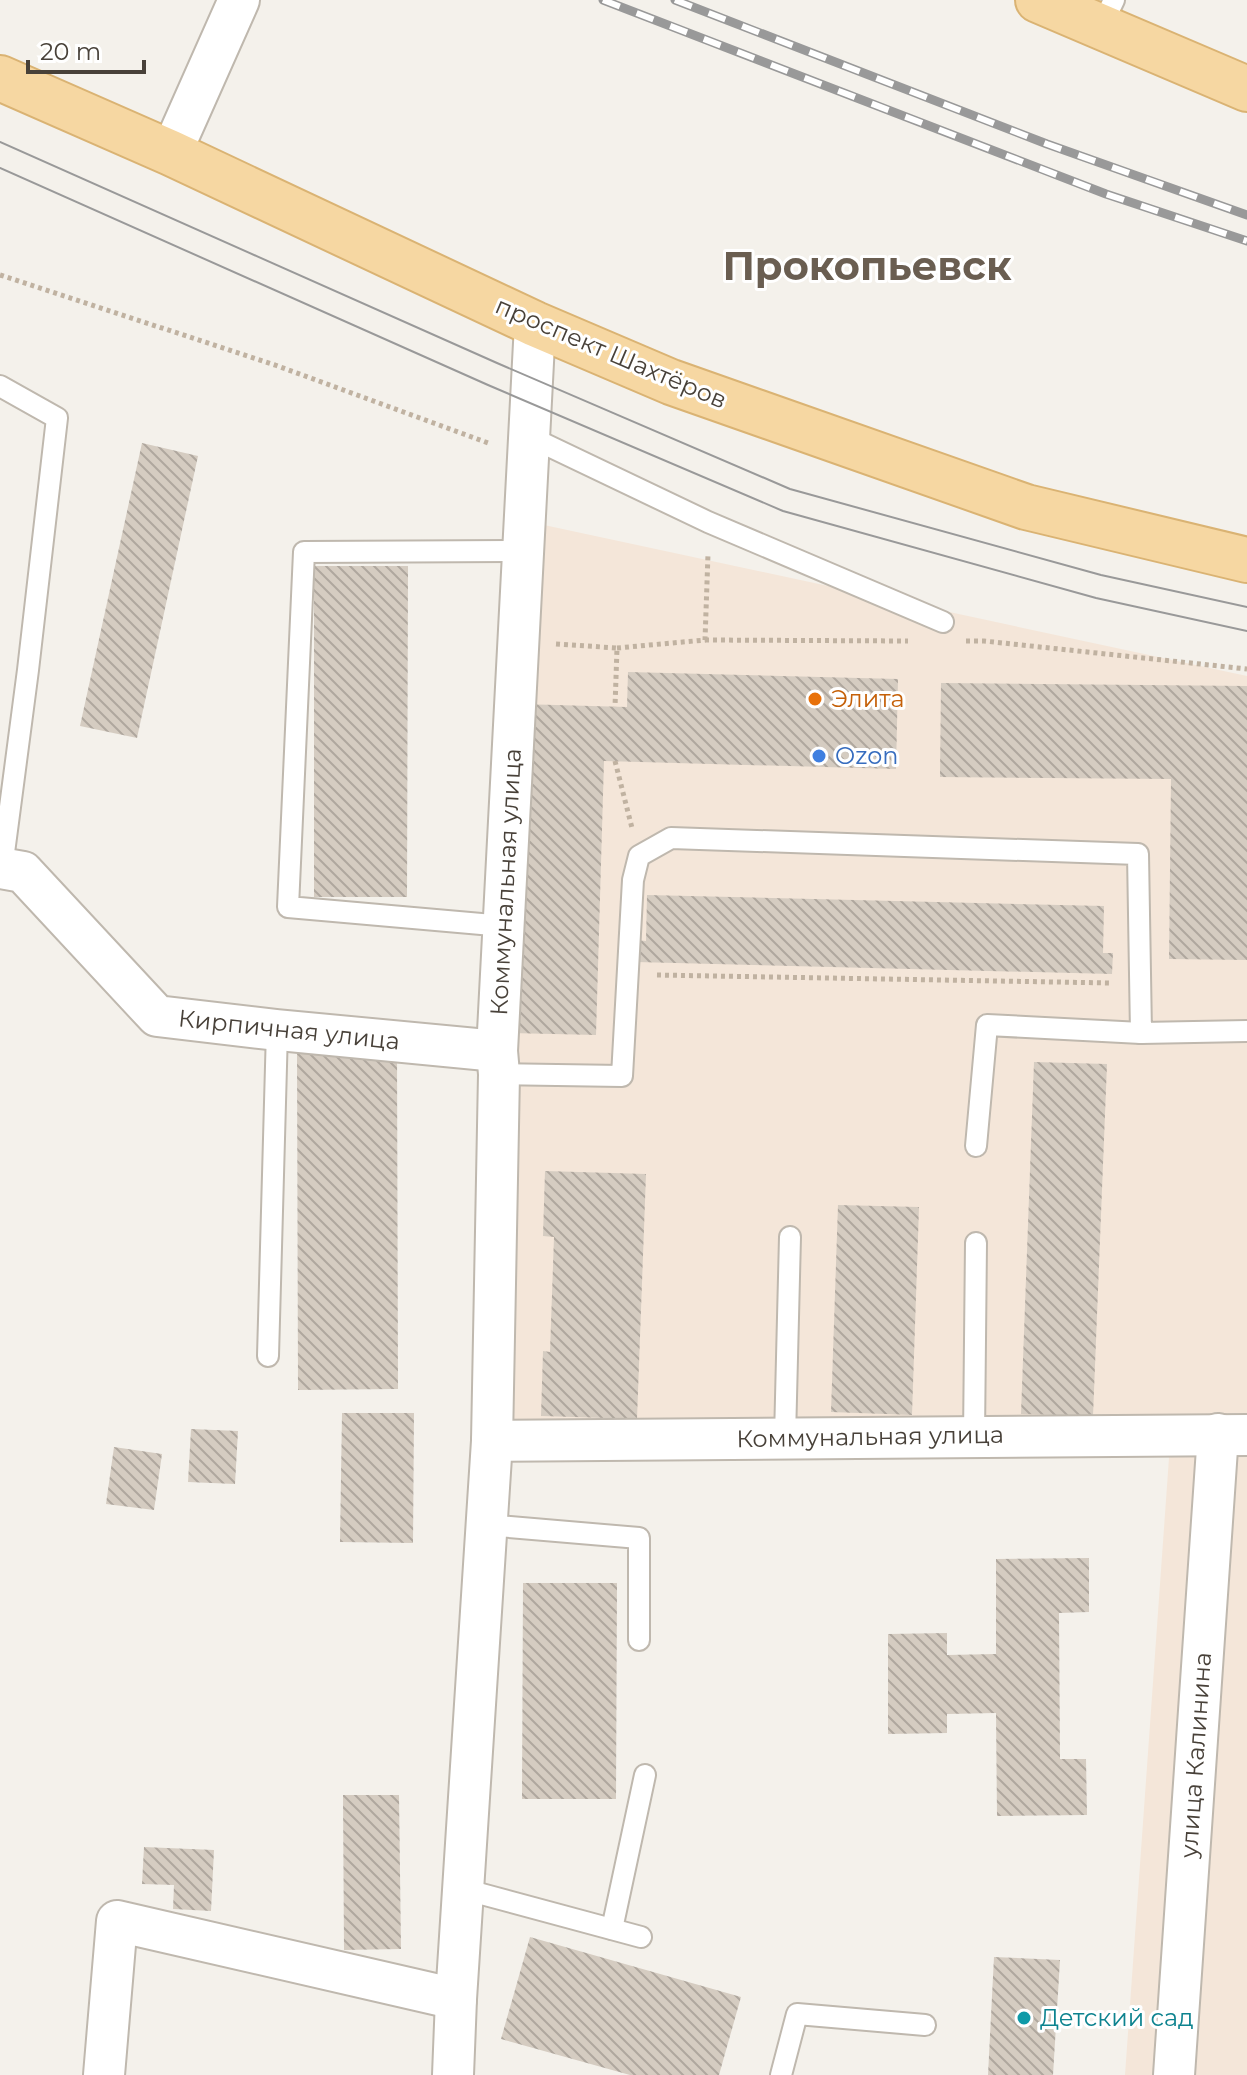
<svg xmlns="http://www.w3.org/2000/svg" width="1247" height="2075" font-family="Montserrat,sans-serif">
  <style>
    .commercial { fill: #f4e6d9 }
    .building { fill: url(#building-back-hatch) }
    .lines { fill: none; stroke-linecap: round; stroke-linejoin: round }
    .lane-casing { stroke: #bfb8ae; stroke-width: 24 }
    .street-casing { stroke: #bfb8ae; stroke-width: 44 }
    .primary-casing { stroke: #dab373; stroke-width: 48 }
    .path { stroke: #c0b2a1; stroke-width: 5; stroke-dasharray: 4 4; stroke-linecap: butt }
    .lane { stroke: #fff; stroke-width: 20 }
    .street { stroke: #fff; stroke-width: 40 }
    .primary { stroke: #f6d7a2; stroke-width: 44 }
    .tram { stroke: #999; stroke-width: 2 }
    .rail-casing { stroke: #999; stroke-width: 9 }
    .rail { stroke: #fff; stroke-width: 6; stroke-dasharray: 18; stroke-linecap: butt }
    .food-dot { fill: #e8710a; stroke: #fff; stroke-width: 3 }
    .shop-dot { fill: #3f7fe0; stroke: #fff; stroke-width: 3 }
    .culture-dot { fill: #0f9aa8; stroke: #fff; stroke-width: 3 }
    .labels { text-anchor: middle; stroke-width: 6; stroke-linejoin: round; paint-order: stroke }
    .street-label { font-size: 24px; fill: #484139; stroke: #fff }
    .food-label { font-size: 24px; fill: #c56008; stroke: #fff; text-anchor: start }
    .shop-label { font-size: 24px; fill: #366cbe; stroke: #fff; text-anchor: start }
    .culture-label { font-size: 24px; fill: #0d838f; stroke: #fff; text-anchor: start }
    .town-label { font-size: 40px; font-weight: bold; fill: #6a5e51; stroke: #fff }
  </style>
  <defs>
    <pattern id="building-back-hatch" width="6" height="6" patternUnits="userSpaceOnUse" patternTransform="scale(2)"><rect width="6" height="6" fill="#d5ccc1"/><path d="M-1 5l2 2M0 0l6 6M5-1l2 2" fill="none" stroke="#afa79e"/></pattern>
  </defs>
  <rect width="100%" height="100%" fill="#f4f1eb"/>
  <path class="commercial" d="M530 522 1247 676V2075H1125L1172 1416 501 1427Z"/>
  <g class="building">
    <path d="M142 443 198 456 137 738 80 726Z"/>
    <path d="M314 566H408L407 897H314Z"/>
    <path d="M628 672 898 679 896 769 604 761 596 1035 510 1033 520 704 627 707Z"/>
    <path d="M941 683 1247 686V960L1169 959 1171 779 940 777Z"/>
    <path d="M647 895 1104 906 1103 953H1113L1112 974 636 962 637 940 646 941Z"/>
    <path d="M297 1053H397L398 1389 298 1390Z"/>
    <path d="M1034 1062 1107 1064 1093 1416 1021 1414Z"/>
    <path d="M545 1171 646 1174 637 1419 541 1416 543 1351 550 1352 554 1237 543 1236Z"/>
    <path d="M838 1205 919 1207 912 1415 831 1412Z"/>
    <path d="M342 1413H414L413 1543 340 1542Z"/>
    <path d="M191 1429 238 1431 235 1484 188 1482Z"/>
    <path d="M114 1447 162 1454 154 1510 106 1504Z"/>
    <path d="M1089 1558V1612L1059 1613 1060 1759H1086L1087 1815 997 1816 996 1713 947 1714V1733L888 1734V1634L947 1633V1655L996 1654V1559Z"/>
    <path d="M523 1583H617L616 1799H522Z"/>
    <path d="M343 1795H399L401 1949 344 1950Z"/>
    <path d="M144 1847 214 1850 211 1911 173 1909 174 1885 142 1884Z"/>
    <path d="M530 1937 741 1997 719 2075H630L501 2039Z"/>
    <path d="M994 1957 1060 1960 1053 2075H988Z"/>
  </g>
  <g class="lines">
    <defs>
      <g id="lane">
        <path d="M1101 27 1114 0"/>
        <path d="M0 386 57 418 28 670 2 868"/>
        <path d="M530 437 708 522 943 622"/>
        <path d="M504 926 288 907 304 552 524 551"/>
        <path d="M499 1074 622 1076 633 880 639 856 671 838 1138 854 1141 1033 1247 1031"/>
        <path d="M976 1146 987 1025 1141 1033"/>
        <path d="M268 1356 277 1030"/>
        <path d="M974 1437 976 1243"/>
        <path d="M785 1438 790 1237"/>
        <path d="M486 1525 639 1538V1640"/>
        <path d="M463 1889 641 1937"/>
        <path d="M612 1929 645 1775"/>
        <path d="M781 2075 797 2014 925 2025"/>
      </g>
      <g id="street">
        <path d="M171 153 239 0"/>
        <path d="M0 868 23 872 157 1016 277 1030 497 1051"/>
        <path d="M492 1441 1247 1435"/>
        <path d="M104 2075 117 1921 456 1999"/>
        <path d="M453 2075 456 1999 492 1441 499 1074 497 1051 535 324"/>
        <path d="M1174 2075 1218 1434"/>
      </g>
      <g id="primary">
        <path d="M1038 0 1247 89"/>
        <path d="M0 78 171 153 535 324 671 382 1026 507 1247 560"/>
      </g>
    </defs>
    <use href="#lane" class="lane-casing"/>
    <use href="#street" class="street-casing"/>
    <use href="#primary" class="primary-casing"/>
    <g class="path">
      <path d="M0 275 275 365 491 444"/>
      <path d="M705 640 908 641"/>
      <path d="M966 641H984L1247 669"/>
      <path d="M556 644 617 648 615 707"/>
      <path d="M617 648 705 640 708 554"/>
      <path d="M615 761 632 828"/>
      <path d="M657 975 1111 983"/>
    </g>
    <use href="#lane" class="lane"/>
    <use href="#street" class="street"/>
    <use href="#primary" class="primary"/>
    <g class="tram">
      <path d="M0 142 497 363 790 489 1101 575 1247 607"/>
      <path d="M0 168 488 385 783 511 1096 598 1247 631"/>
    </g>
    <defs>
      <g id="rail">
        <path d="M603 0 1106 194 1247 241"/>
        <path d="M675 0 1047 144 1247 215"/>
      </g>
    </defs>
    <use href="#rail" class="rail-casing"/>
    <use href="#rail" class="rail"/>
  </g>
  <circle class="food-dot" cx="815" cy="699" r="8"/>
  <circle class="shop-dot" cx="819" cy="756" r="8"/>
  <circle class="culture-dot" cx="1024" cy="2018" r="8"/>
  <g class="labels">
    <g class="street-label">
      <text transform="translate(611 353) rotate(23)" y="8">проспект Шахтёров</text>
      <text transform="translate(506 882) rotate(-87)" y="8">Коммунальная улица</text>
      <text transform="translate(289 1030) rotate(6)" y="8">Кирпичная улица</text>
      <text transform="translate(870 1437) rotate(-1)" y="8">Коммунальная улица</text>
      <text transform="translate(1196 1755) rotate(-86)" y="8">улица Калинина</text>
    </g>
    <g class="food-label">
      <text x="831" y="707">Элита</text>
    </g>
    <g class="shop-label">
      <text x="835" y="764">Ozon</text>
    </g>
    <g class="culture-label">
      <text x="1040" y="2026">Детский сад</text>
    </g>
    <g class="town-label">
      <text x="867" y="280">Прокопьевск</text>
    </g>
  </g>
  <path d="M28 60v12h116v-12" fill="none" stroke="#484139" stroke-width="4"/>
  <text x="40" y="60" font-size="24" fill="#484139" stroke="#ffffff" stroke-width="6" paint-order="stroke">20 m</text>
</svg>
